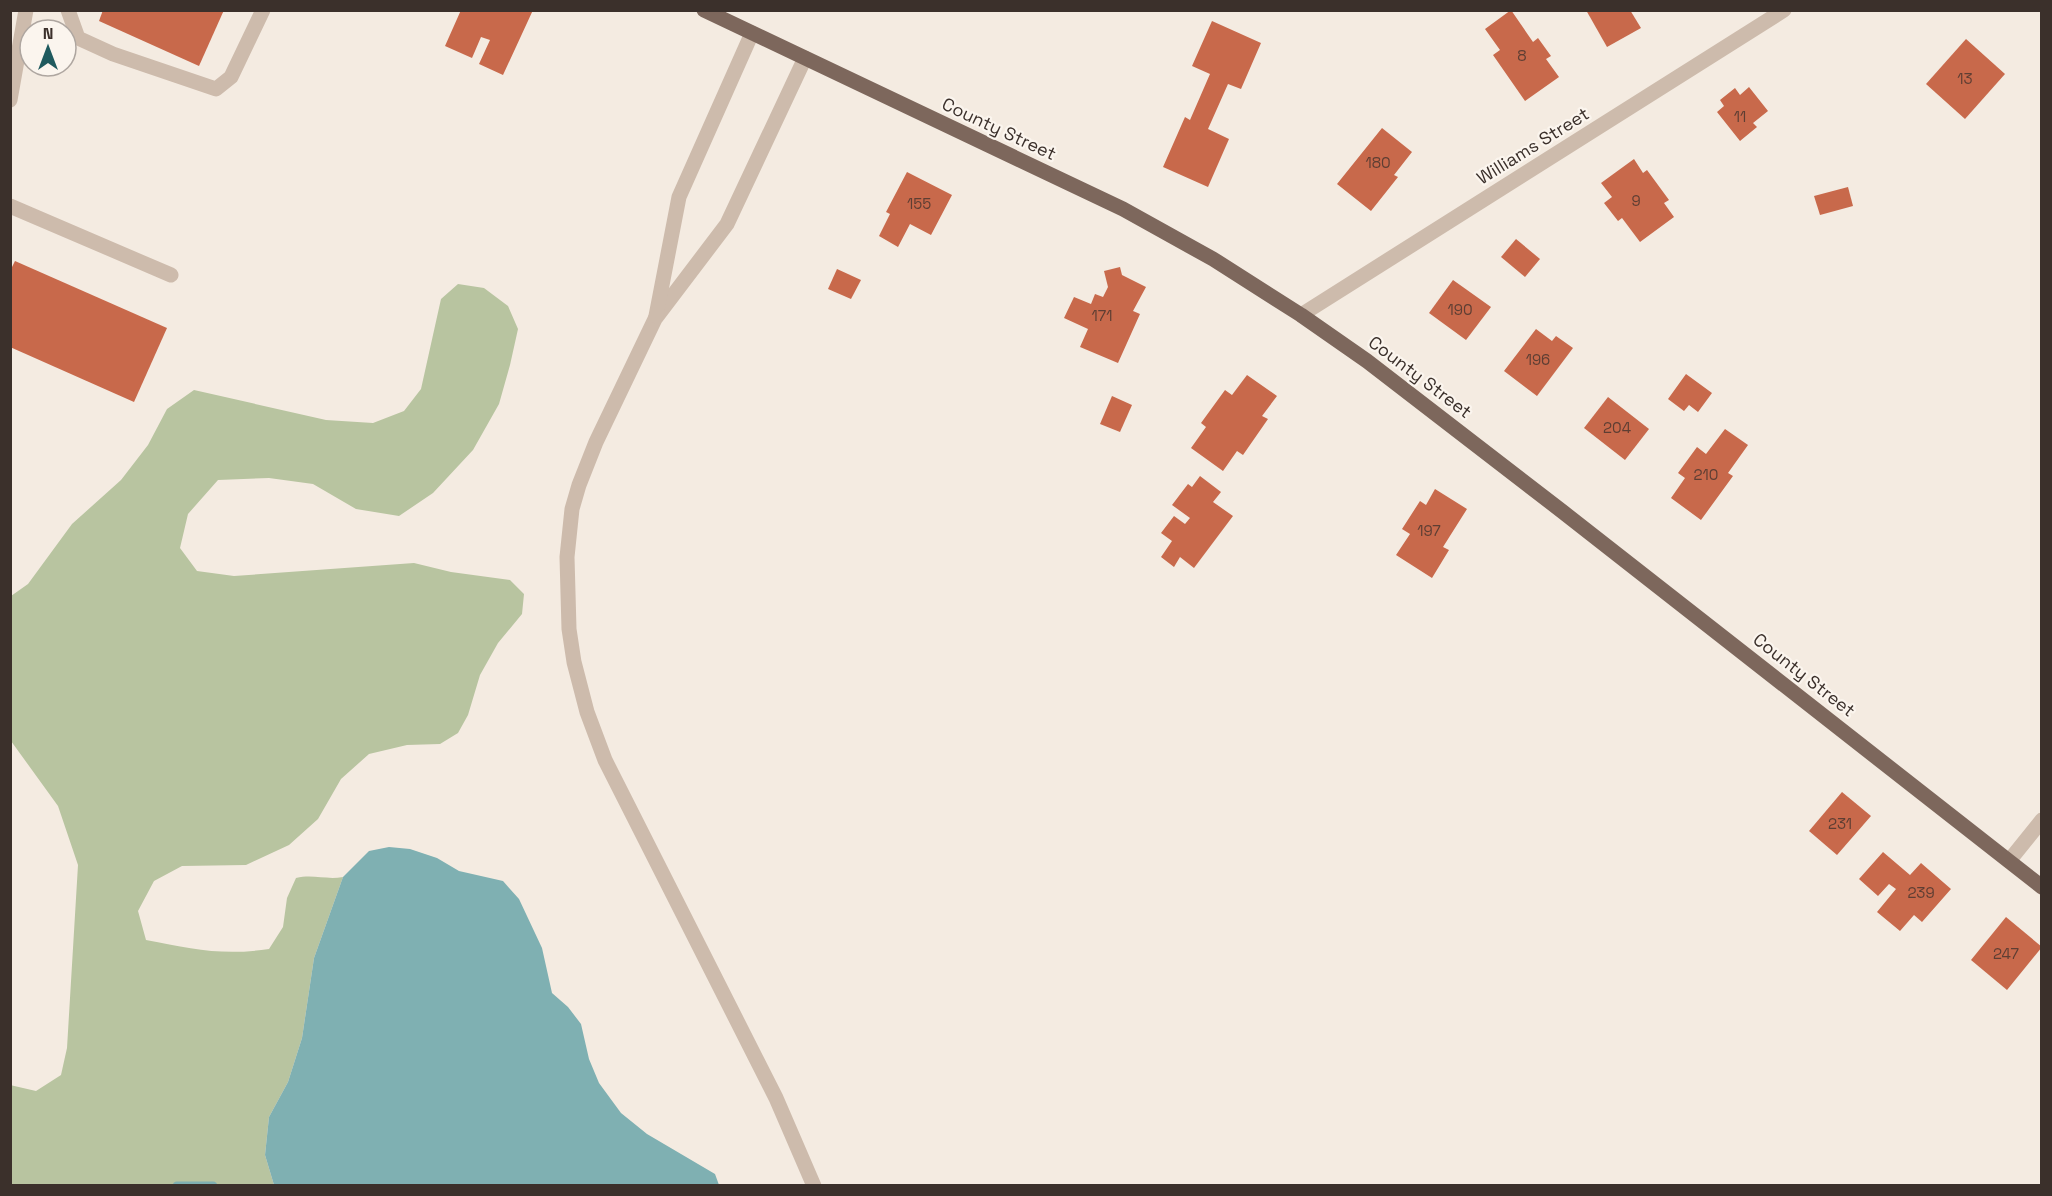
<svg xmlns="http://www.w3.org/2000/svg" width="2052" height="1196" font-family="'Space Grotesk',sans-serif">
  <style>
    .green { fill: #b8c4a0 }
    .water { fill: #7fb0b2 }
    .lines { fill: none; stroke-linecap: round; stroke-linejoin: round }
    .stream { stroke: #7fb0b2; stroke-width: 9 }
    .building { fill: #c8694b }
    .minor { stroke: #cdbbac; stroke-width: 15 }
    .major { stroke: #7d675c; stroke-width: 15 }
    .labels { text-anchor: middle; stroke-width: 4.5; stroke-linejoin: round; paint-order: stroke }
    .number-label { font-size: 15px; fill: #5e3e33 }
    .street-label { font-size: 18px; fill: #3b302b; stroke: #fbf5ee }
  </style>
  <rect width="100%" height="100%" fill="#f4ebe1"/>
  <path class="green" d="M458 284 484 288 508 306 518 329 510 365 499 404 473 450 433 493 399 516 356 509 313 484 269 478 218 480 188 514 180 548 197 571 234 576 414 563 451 572 510 580 524 594 522 614 498 643 480 675 468 715 458 733 440 744 407 745 369 754 341 779 318 819 289 845 246 865 182 866 154 881 138 911 146 940C192 949 222 956 269 949L283 927 287 898 296 878C313 874 326 880 343 877L314 958 302 1038 288 1082 269 1117 265 1155 274 1185H11L10 1085 36 1091 61 1075 67 1048 78 865 58 806 11 741V596L28 584 72 524 121 480 148 445 167 409 194 390 326 420 373 423 404 411 421 389 441 299Z"/>
  <path class="water" d="M389 847 410 849 437 858 459 871 503 881 519 899 542 948 552 993 568 1007 581 1024 589 1059 599 1083 621 1113 647 1134 715 1174 719 1185H274L265 1155 269 1117 288 1082 302 1038 314 958 343 877 369 851Z"/>
  <g class="lines">
    <path class="stream" d="M177 1186H213"/>
  </g>
  <g class="building">
    <path d="M103 10H224L199 66 99 21Z"/>
    <path d="M461 10H533L503 75 479 64 490 40 481 37 472 58 445 46Z"/>
    <path d="M1511 10 1533 42 1538 38 1551 56 1546 59 1559 77 1525 101 1493 55 1500 50 1485 29Z"/>
    <path d="M1586 10H1630L1641 28 1607 47Z"/>
    <path d="M1212 21 1261 43 1241 89 1228 84 1208 129 1229 139 1208 187 1163 167 1185 117 1190 120 1210 74 1192 66Z"/>
    <path d="M1966 39 2005 74 1965 119 1926 84Z"/>
    <path d="M1749 87 1768 111 1753 123 1757 127 1740 141 1717 112 1724 106 1720 100 1735 88 1740 95Z"/>
    <path d="M1382 128 1412 152 1394 175 1398 177 1371 211 1337 184Z"/>
    <path d="M1634 159 1643 173 1647 170 1669 200 1664 203 1674 217 1640 242 1622 218 1618 221 1604 203 1612 197 1601 183Z"/>
    <path d="M907 172 952 195 931 235 910 224 898 247 879 236 890 214 886 212Z"/>
    <path d="M1848 187 1853 206 1820 215 1814 196Z"/>
    <path d="M1516 239 1540 259 1525 277 1501 257Z"/>
    <path d="M15 261 167 328 134 402 10 347V271Z"/>
    <path d="M1120 267 1122 275 1146 287 1133 311 1140 314 1118 363 1080 347 1088 329 1064 318 1074 297 1091 304 1095 294 1103 297 1108 287 1104 271Z"/>
    <path d="M837 269 861 280 851 299 828 289Z"/>
    <path d="M1453 280 1491 307 1466 340 1429 313Z"/>
    <path d="M1536 329 1552 341 1556 336 1573 348 1537 396 1504 371Z"/>
    <path d="M1686 374 1712 393 1698 412 1689 405 1684 411 1668 399Z"/>
    <path d="M1247 375 1277 396 1262 416 1268 419 1243 455 1237 451 1223 471 1191 448 1206 427 1201 423 1225 390 1232 395Z"/>
    <path d="M1112 396 1132 405 1120 432 1100 424Z"/>
    <path d="M1608 397 1649 429 1625 460 1584 428Z"/>
    <path d="M1725 429 1748 445 1728 473 1733 476 1701 520 1671 498 1685 478 1678 473 1697 447 1706 454Z"/>
    <path d="M1200 476 1221 492 1213 502 1233 516 1194 568 1180 557 1174 567 1161 557 1172 541 1161 533 1174 516 1185 524 1190 518 1172 505 1188 484 1192 487Z"/>
    <path d="M1435 489 1467 509 1443 547 1449 550 1432 578 1396 555 1410 534 1402 529 1420 501 1426 505Z"/>
    <path d="M1842 792 1871 816 1837 855 1809 831Z"/>
    <path d="M1883 852 1910 875 1921 863 1951 889 1922 922 1914 915 1900 931 1877 912 1896 889 1889 884 1878 896 1859 879Z"/>
    <path d="M2006 917 2042 947 2007 990 1971 960Z"/>
  </g>
  <g class="lines">
    <g class="minor">
      <path d="M68 10 78 38 113 54 216 89 231 77 263 10"/>
      <path d="M805 58 727 224 655 319 596 442 579 485 572 509 567 557 569 629 574 662 587 712 605 760 776 1098 814 1186"/>
      <path d="M10 100 26 10"/>
      <path d="M10 206 171 275"/>
      <path d="M1301 315 1784 10"/>
      <path d="M656 316 679 197 752 33"/>
      <path d="M2009 861 2042 820"/>
    </g>
    <path class="major" d="M704 10 1123 209 1213 259 1301 315 1367 361 1563 512 2042 887"/>
  </g>
  <g class="labels">
    <g class="number-label">
      <text x="1522" y="61">8</text>
      <text x="1965" y="84">13</text>
      <text x="1740" y="122">11</text>
      <text x="1378" y="168">180</text>
      <text x="1636" y="206">9</text>
      <text x="919" y="209">155</text>
      <text x="1460" y="315">190</text>
      <text x="1102" y="321">171</text>
      <text x="1538" y="365">196</text>
      <text x="1617" y="433">204</text>
      <text x="1706" y="480">210</text>
      <text x="1429" y="536">197</text>
      <text x="1840" y="829">231</text>
      <text x="1921" y="898">239</text>
      <text x="2006" y="959">247</text>
    </g>
    <g class="street-label">
      <text transform="translate(999 129) rotate(25)" y="6">County Street</text>
      <text transform="translate(1533 146) rotate(-32)" y="6">Williams Street</text>
      <text transform="translate(1420 377) rotate(37)" y="6">County Street</text>
      <text transform="translate(1804 675) rotate(38)" y="6">County Street</text>
    </g>
  </g>
  <rect width="2052" height="1196" fill="none" stroke="#3b302b" stroke-width="24"/>
  <g transform="translate(48 48)"><circle r="28" fill="#fbf5ee" stroke="#aea6a0" stroke-width="1.5"/>
  <path d="M0-4.5L10 22L0 15L-10 22Z" fill="#1f5a5e"/>
  <text y="-9" font-size="16" font-weight="bold" text-anchor="middle" fill="#3b302b">N</text>
  </g>
</svg>
